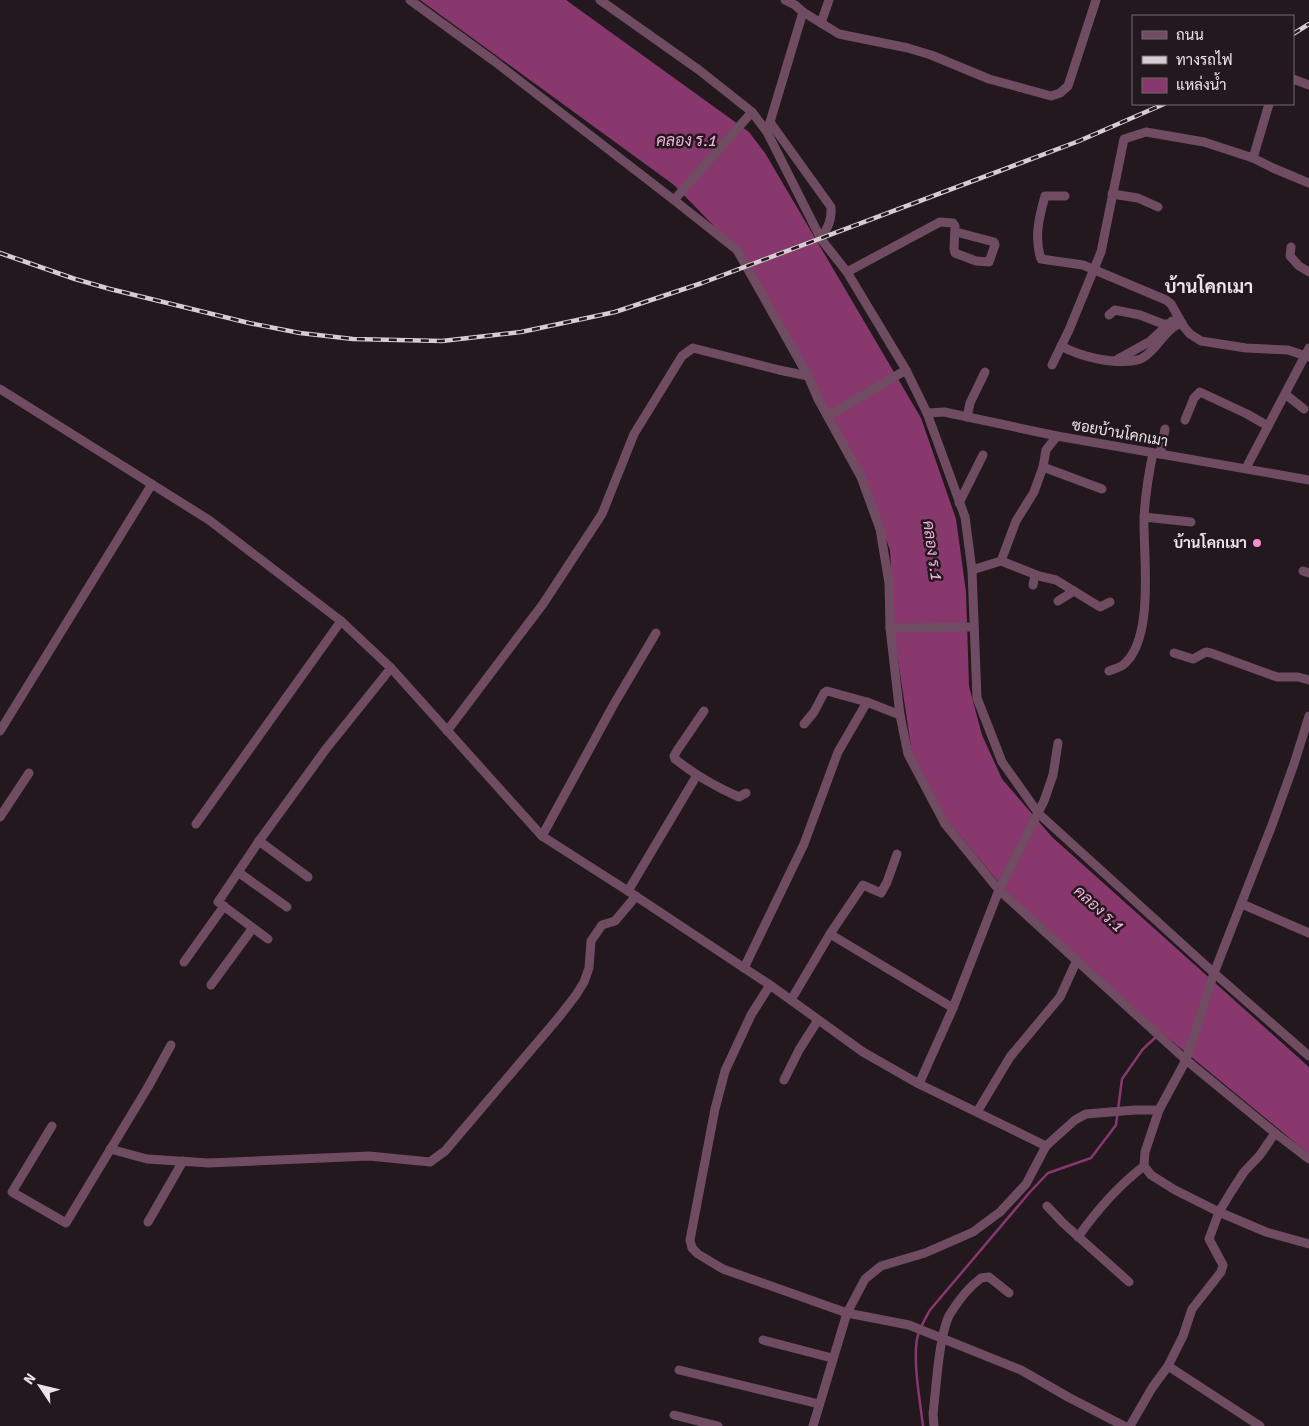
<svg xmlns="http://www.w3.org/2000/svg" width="1309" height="1426" font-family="Signika,Sarabun,sans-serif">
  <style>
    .water { fill: #88386d }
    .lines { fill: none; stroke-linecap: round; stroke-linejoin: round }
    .stream { stroke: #88386d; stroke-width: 2.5 }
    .minor { stroke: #704c62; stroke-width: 9 }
    .rail-casing { stroke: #d5cdd2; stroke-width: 4.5 }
    .rail { stroke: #22181e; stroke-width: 2.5; stroke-dasharray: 8; stroke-linecap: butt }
    .poi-dot { fill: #f690d0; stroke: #22181e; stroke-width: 2 }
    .labels { text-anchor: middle; stroke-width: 5; stroke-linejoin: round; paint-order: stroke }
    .street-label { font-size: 15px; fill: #ebe4e8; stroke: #22181e }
    .poi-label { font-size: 15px; font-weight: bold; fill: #ebe4e8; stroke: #22181e; text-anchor: end }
    .water-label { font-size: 16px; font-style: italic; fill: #f4b0d9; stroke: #22181e }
    .quarter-label { font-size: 18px; font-weight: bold; fill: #ebe4e8; stroke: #22181e }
  </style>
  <rect width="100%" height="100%" fill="#22181e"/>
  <path class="water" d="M420 0H566L749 132 765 153 921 418 956 519 966 592 969 686 982 735 1002 779 1052 837 1309 1067V1154L1161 1032 1006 891 947 820 912 753 894 633 890 550 860 467 738 256 712 224 674 185Z"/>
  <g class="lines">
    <path class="stream" d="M923 1426C920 1401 913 1363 917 1339 919 1329 925 1319 930 1310L1029 1193 1048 1173 1091 1158 1116 1125 1122 1079 1143 1049 1157 1036"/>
    <g class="minor">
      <path d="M410 0 494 61 674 200 737 250 808 376"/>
      <path d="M600 0 699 70 752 112 767 132 821 239 847 272 906 370 927 413 965 517 972 570 977 698 1002 762 1039 814 1214 973 1309 1056"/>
      <path d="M803 12 839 34 908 48 931 55 989 79 1051 96 1060 93 1068 86 1096 0"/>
      <path d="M821 23 829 0"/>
      <path d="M1293 79 1309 85"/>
      <path d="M770 122 831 207C832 220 828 227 821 239"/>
      <path d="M767 132 803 12 795 5 785 0"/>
      <path d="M1253 158 1269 104"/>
      <path d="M1112 194 1138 198 1158 207"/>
      <path d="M1065 196H1045C1039 217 1034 238 1041 259L1083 265 1166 300 1171 304 1184 327 1190 334 1201 341 1246 348 1288 350 1309 357"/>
      <path d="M674 200 752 112"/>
      <path d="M1291 247 1290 256 1299 266 1309 272"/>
      <path d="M847 272 940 222 953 223 955 226 954 249 955 253 976 261 989 262 995 245 994 242 956 232"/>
      <path d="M1109 315 1115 310 1140 315 1163 324H1168"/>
      <path d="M1061 346C1081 357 1115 365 1137 360 1144 359 1149 353 1153 349 1162 340 1169 327 1182 323"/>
      <path d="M1118 359 1149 342 1172 321"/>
      <path d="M1052 365 1069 330 1101 252 1124 139 1146 132 1204 142 1253 158 1273 168 1309 183"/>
      <path d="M0 389 209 520 341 621 391 668 542 836 628 891 770 985 863 1052 919 1084 1046 1146 1075 1120 1086 1114 1135 1110H1159L1186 1060 1214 973 1272 825 1294 764 1309 716"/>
      <path d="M1285 394 1304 409"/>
      <path d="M927 413 944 412 1057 436 1309 480"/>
      <path d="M828 416 906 370"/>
      <path d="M967 417 970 403 985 372"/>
      <path d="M1185 420 1194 398 1200 392 1247 414 1268 426"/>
      <path d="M1160 454 1165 429"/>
      <path d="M1043 467 1102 489"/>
      <path d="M1246 468 1309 348"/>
      <path d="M959 503 983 455"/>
      <path d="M1144 517 1191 522"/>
      <path d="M1001 561 1039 576 1056 580 1100 607 1110 602"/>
      <path d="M972 570 1001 561 1016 521 1034 492 1043 467 1046 450 1057 436"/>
      <path d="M1303 571 1309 573"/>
      <path d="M1033 585 1035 575"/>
      <path d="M1058 601 1074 591"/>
      <path d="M890 628 973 627"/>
      <path d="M1174 653 1193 659 1206 652 1211 653 1277 677H1298L1309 680"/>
      <path d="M1109 671C1113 669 1119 668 1123 665 1154 641 1144 560 1144 525 1144 500 1148 477 1153 453"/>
      <path d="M704 711 678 749 674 756 675 759C695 775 716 787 739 797L746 793"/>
      <path d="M804 724 814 712 824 693 827 691 867 702"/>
      <path d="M0 731 152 484"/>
      <path d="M447 731 543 604 602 514 634 434 682 356 693 348 779 370 808 376 818 399 861 477 880 529 889 583 890 628 900 715 908 754 945 824 999 890 1186 1060 1275 1133 1309 1159"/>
      <path d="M0 817 29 773"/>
      <path d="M196 824 341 621"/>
      <path d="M542 836 614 704 656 633"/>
      <path d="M259 841 308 877"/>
      <path d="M238 872 287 907"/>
      <path d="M628 891 697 775"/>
      <path d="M1242 904 1309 933"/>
      <path d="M830 934 953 1008"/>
      <path d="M268 939 218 902 259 841 326 749 391 668"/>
      <path d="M184 962 224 906"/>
      <path d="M744 968 804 844 838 752 867 702 900 715"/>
      <path d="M211 985 252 929"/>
      <path d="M770 985 751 1015 725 1071 715 1109 690 1240 692 1248 698 1254 723 1269 847 1313 909 1325 1021 1370 1068 1397 1124 1426"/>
      <path d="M791 1000 830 934 863 885 881 893 887 882 897 854"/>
      <path d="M784 1080 799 1050 818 1020"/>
      <path d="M919 1084 953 1008 999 890 1044 801 1053 775 1058 743"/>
      <path d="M1159 1110 1145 1152 1144 1166 1151 1175 1175 1190 1219 1212 1266 1232 1309 1244"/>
      <path d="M977 1112 1010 1057 1060 997 1077 960"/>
      <path d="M52 1126 12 1192 66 1223 148 1087 171 1045"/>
      <path d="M110 1149 147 1159 209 1163 369 1156 430 1162 445 1151 559 1017 576 995 584 982 589 968 591 941 602 925 615 921 636 896"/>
      <path d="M1047 1206 1063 1223 1129 1282"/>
      <path d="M148 1222 183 1161"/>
      <path d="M1078 1237C1097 1210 1118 1186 1144 1166"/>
      <path d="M763 1340 832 1358"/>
      <path d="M1168 1366 1260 1426"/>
      <path d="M679 1370 819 1404"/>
      <path d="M674 1415 718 1426"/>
      <path d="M813 1426 847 1313 865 1279 881 1266 925 1253 973 1232 1000 1212 1026 1184 1046 1146"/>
      <path d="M934 1426 933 1414C936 1390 939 1333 950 1314 958 1301 969 1287 981 1278L989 1277 1009 1293"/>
      <path d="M1130 1426 1152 1388 1168 1366 1183 1336 1192 1309 1221 1272 1223 1265 1209 1239 1219 1212 1231 1192 1244 1172 1260 1155 1275 1133"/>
    </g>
    <defs>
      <g id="rail">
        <path d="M1293 34 1309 24"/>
        <path d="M0 253 75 279 110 289 249 323 300 333 353 339 442 341 521 332 615 312 702 283 1079 141 1164 104"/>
      </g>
    </defs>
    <use href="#rail" class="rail-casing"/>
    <use href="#rail" class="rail"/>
  </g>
  <circle class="poi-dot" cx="1257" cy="543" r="5"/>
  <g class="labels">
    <g class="street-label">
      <text transform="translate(1120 433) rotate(10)" y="5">ซอยบ้านโคกเมา</text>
    </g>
    <g class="poi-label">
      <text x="1247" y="548">บ้านโคกเมา</text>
    </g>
    <g class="water-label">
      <text x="686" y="146">คลอง ร.1</text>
      <text transform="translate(933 550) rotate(82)" y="6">คลอง ร.1</text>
      <text transform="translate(1099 908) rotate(42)" y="6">คลอง ร.1</text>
    </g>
    <g class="quarter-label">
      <text x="1209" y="293">บ้านโคกเมา</text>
    </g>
  </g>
  <rect x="1132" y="15" width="162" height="90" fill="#22181e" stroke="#726a6f"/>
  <rect x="1142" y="31" width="25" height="8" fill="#704c62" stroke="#726a6f"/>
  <text x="1176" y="40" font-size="15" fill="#ebe4e8">ถนน</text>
  <rect x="1142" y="56" width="25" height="8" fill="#d5cdd2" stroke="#726a6f"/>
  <text x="1176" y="65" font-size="15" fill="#ebe4e8">ทางรถไฟ</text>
  <rect x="1142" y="78" width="25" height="15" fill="#88386d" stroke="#726a6f"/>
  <text x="1176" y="90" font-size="15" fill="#ebe4e8">แหล่งน้ำ</text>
  <g transform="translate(40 1386) rotate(305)" stroke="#22181e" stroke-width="4" paint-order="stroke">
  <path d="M0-4L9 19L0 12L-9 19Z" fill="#ebe4e8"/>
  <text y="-8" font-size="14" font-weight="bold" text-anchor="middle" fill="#ebe4e8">N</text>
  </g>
</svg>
